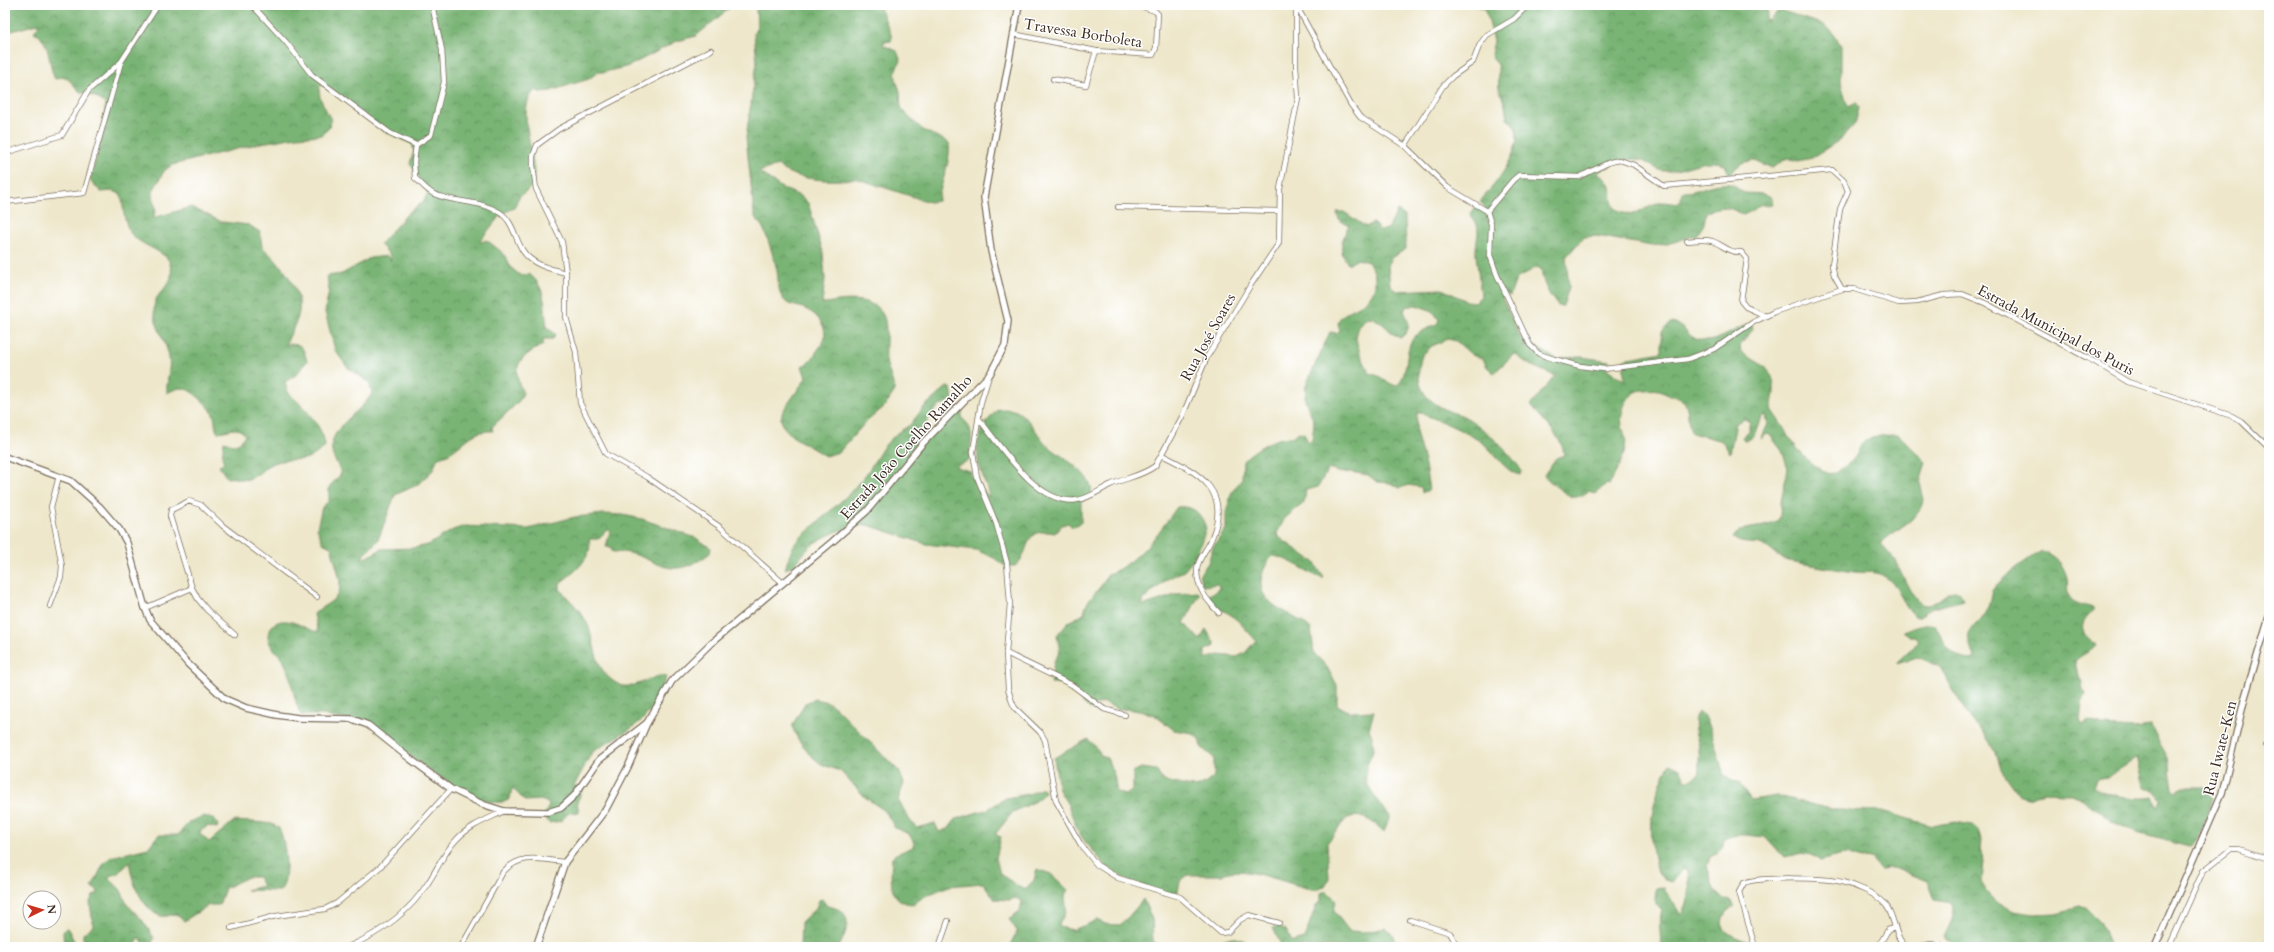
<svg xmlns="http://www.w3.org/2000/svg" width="2274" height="952" font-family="Cardo,serif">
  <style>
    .forest { fill: url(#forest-crowns); stroke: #5a6f49; fill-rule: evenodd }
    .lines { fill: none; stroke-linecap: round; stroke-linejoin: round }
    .minor-casing { stroke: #7a6c5b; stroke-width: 6 }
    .tertiary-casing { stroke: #7a6c5b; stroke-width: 8 }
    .minor { stroke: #fff; stroke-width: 4.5 }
    .tertiary { stroke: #fff; stroke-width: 5.5 }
    .labels { text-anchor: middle; stroke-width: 3; stroke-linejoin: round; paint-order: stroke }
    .street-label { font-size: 15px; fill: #3b2a1e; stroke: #fff }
  </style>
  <defs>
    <pattern id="forest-crowns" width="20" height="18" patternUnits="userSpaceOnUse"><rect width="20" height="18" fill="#79b474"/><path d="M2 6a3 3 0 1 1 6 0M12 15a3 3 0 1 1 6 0" fill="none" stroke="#64935f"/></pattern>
  </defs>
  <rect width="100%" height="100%" fill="#fff"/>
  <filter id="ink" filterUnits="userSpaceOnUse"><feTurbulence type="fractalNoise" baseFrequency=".025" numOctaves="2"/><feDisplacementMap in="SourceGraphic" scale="8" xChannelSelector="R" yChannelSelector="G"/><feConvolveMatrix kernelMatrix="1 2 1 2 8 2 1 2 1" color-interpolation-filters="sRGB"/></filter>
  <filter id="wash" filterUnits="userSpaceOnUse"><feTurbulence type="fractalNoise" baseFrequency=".012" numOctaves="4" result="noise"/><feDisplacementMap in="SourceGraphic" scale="16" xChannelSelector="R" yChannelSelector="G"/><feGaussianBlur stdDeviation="0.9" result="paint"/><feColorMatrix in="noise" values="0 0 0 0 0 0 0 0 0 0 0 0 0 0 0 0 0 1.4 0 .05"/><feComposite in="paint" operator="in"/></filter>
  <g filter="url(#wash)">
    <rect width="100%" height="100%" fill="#eee7cb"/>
    <g class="forest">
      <path d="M5 5H733L696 36 677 41 629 66 605 72H598L589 79 550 91 540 92 535 90C513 112 539 155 533 182 532 190 523 192 519 197 517 200 516 205 514 208L501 214 480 241 482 242 486 240C496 247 508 255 510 267L521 276 529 274C547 287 544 308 547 328L556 334 553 339H543V345C519 357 510 367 523 393L519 401 492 427 493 431C473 430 468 440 454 450 449 454 442 456 437 459L433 470 417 485 395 495 378 540 361 558 368 557 381 549 414 548 428 545 453 530 465 526 528 529 575 517 604 514 623 515 642 519 696 538 711 548 710 553C664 589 654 549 613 552L611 547H606L610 531 607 530 598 539H589C594 558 573 573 560 583V589C569 600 581 610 587 623 597 645 593 671 618 684 634 693 658 670 666 677L657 702 643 719 629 730 592 752 574 786 578 788 587 780 577 802 579 812 569 813 561 821 549 823 544 815 549 806 548 803 541 800 525 801 512 788 510 799C481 819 396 744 373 725L363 721 330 717 324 715H301C292 697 293 677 283 660 278 652 269 647 268 637 268 629 274 621 283 621 296 620 306 630 318 632L314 614C320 607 328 605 334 599 348 586 333 563 332 548L323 543 317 528 322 507 329 501V487L341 474C340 466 333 460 332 452 328 426 362 413 372 393L369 382 347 367 335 350 325 312 329 290 327 276 342 274 370 258 387 256 391 261 389 254 380 244 407 214 423 202 428 193 410 163 414 151 412 144 385 132 330 88 322 85 319 88 320 98 331 120 329 128 321 135 297 137 261 143 172 165 164 171 152 193 156 210 153 218 191 207 222 222 249 225 260 232 262 247C278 261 303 288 299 312 297 323 290 334 286 344L299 345 304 351 307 361 296 375 285 382 288 392C302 406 324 426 325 446 305 467 297 455 274 463 265 465 260 475 251 478 243 482 235 476 227 478L219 466 224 462 222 457 224 441 233 444 240 443 245 435C238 424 227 432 217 432 214 426 216 419 213 414 210 406 190 388 182 388 177 388 171 391 167 393 166 380 171 369 169 357 166 340 153 324 154 307 156 288 179 286 169 261 165 252 141 245 132 235 123 224 124 206 121 194L113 191 101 192 90 180 105 127 103 119 106 104 96 97 80 92 68 79 61 77 55 79C47 63 52 42 34 32L40 23 5 33Z"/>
      <path d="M761 5H879L892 37 891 41 884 42 883 45 897 51 901 62C893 68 895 79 899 88 902 95 899 103 902 109 904 113 923 131 927 132 935 136 942 138 949 143 951 163 941 181 938 201L929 202 855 178C837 183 789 180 778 165L759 172 782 188 802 197 808 203 823 252 825 279 822 304C840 300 874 294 884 317 888 329 885 347 886 360 887 369 895 384 894 392L885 406 865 423 839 452 825 456 792 436 782 425 781 418 783 411 806 378 802 366C815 360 811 358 820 347 832 333 820 315 805 309 797 305 789 307 783 299 777 290 779 277 776 266 774 258 766 233 762 226 758 222 756 220 754 214L746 137 757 62 754 33 757 27 756 9Z"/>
      <path d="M1476 5H1758L1761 11 1768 10 1766 21 1770 20 1777 12 1783 11 1824 25 1834 33 1841 46V82L1846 102 1849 106 1856 102 1859 108 1855 124 1841 139 1812 158 1798 161 1787 158 1772 168 1754 160 1742 163 1729 174 1725 165C1707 155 1684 172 1665 171 1658 171 1651 165 1645 162 1630 155 1608 163 1597 174 1619 182 1605 202 1618 210 1621 213 1627 213 1630 215L1659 203 1665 202 1678 204 1681 200 1682 192C1698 193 1709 182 1730 184 1737 185 1739 192 1745 193 1754 194 1765 192 1772 198V205L1761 204 1752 211 1743 215C1730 207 1720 204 1706 213L1704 224 1697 235 1667 244 1652 246 1597 236 1584 237 1566 257 1569 287 1563 306H1558C1548 294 1543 284 1541 269L1537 267 1516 279 1510 296 1502 292 1503 300 1521 338 1561 362 1563 358 1581 357 1610 361 1604 367 1624 380V359L1662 352V332L1670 323C1683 323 1687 337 1699 340 1720 345 1734 326 1752 324L1753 329 1740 346 1741 352C1754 363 1772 364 1774 386 1775 395 1771 402 1772 411 1790 435 1800 463 1830 474 1837 471 1851 464 1855 457 1858 452 1858 447 1863 443 1872 435 1888 435 1899 435L1926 462 1920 483 1924 500 1920 509 1911 520 1880 543C1885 549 1892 556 1896 562 1902 572 1910 596 1920 603 1937 614 1952 574 1964 600 1953 603 1943 605 1933 608 1926 610 1923 616 1916 617 1902 606 1899 583 1882 575 1872 571 1865 573 1855 572 1833 569 1810 565 1789 561 1777 558 1770 547 1760 544 1750 542 1742 545 1733 538 1742 522 1772 532 1780 517L1781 501 1788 468 1782 451 1770 435 1767 434 1761 439 1768 424 1766 415C1755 420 1758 440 1744 440L1742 437 1750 430V422L1744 419 1736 423 1730 453 1722 441 1692 433C1686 424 1690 412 1685 403 1680 396 1670 397 1664 392 1658 388 1650 390 1643 390 1628 391 1619 411 1622 425 1624 434 1627 439 1625 449 1622 463 1615 473 1609 485L1606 484 1595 494 1589 491C1584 494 1578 498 1573 497 1567 496 1547 480 1544 475L1556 458 1564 455C1563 438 1542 418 1530 406L1555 376 1530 365 1514 354 1494 373 1487 367 1483 359 1472 355 1456 341 1448 339 1432 346 1422 355C1413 385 1423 400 1451 412 1456 414 1461 414 1465 417 1481 425 1514 456 1522 472L1520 475C1505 472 1496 454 1485 445 1467 431 1442 422 1421 413H1417L1416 432 1425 465 1429 490 1422 493 1421 487 1408 485 1400 488 1390 483 1377 482 1368 475 1350 472 1342 473 1328 469 1318 487 1306 490 1304 503 1285 518 1277 533 1280 538 1314 562 1324 578C1316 579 1291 558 1273 556 1268 560 1264 568 1262 575 1253 605 1295 613 1311 629L1314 653 1327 667 1337 685V705L1350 712 1374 711 1369 729C1382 756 1362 758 1366 780 1367 788 1384 810 1390 816L1384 832C1375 823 1360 811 1346 819L1327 843 1329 878 1325 887C1321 888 1316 890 1312 889 1292 886 1238 862 1222 875H1188L1180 881 1178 892 1163 895 1128 881 1106 866 1083 839 1077 829 1068 805 1059 790 1054 758 1088 739 1099 751 1101 756 1107 758 1114 775 1117 792 1125 795 1133 790V772L1141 768 1156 770 1163 781C1182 783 1197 795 1214 776V758L1201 747 1199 739 1192 733 1174 730 1153 714 1129 709 1119 710 1103 702 1095 705 1093 710C1073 701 1082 682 1051 683L1054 661 1060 652 1057 635 1068 622 1084 614C1086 595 1102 591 1107 575 1140 561 1157 535 1177 507 1193 505 1201 513 1206 528L1198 551 1189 565 1184 571 1169 578 1144 599 1142 606 1178 594 1198 592 1200 594 1184 623 1200 640 1206 629 1215 644 1214 647 1205 650V659L1219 655 1237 657 1245 653 1256 640C1244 629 1232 609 1213 608L1209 595 1220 589 1217 584 1203 586 1199 575 1208 563 1213 547 1226 529V512L1232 492 1242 479 1243 461C1253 450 1276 436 1292 437L1299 432 1304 433 1308 442 1312 440 1314 422 1305 400 1306 385 1330 332 1337 333 1340 330 1338 324 1340 318C1354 305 1377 302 1375 279 1375 272 1372 267 1368 262L1358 259 1349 264C1337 253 1342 238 1349 225L1339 220 1337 212H1344L1366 227 1373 223 1381 231 1389 228 1397 211 1405 216 1406 249 1391 258 1388 266 1390 285 1396 291 1442 289 1467 301 1475 302 1481 296C1480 282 1477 268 1476 254 1475 239 1484 227 1470 215L1475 208 1485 211V207L1480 201C1494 187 1536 135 1507 119L1505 105 1499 88 1498 67 1491 55 1494 41 1488 18 1484 9ZM1416 305 1433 311 1439 320 1437 324C1428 328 1413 334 1410 344 1405 358 1408 374 1397 386 1387 384 1382 375 1369 373 1363 357 1347 334 1363 321 1367 318 1370 316 1375 319 1384 323 1390 333 1400 338 1412 331 1409 321 1404 311L1406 307Z"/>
      <path d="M947 387 951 388 953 399C948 402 940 405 936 409 931 414 916 438 914 445L921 442 967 401 962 410V418C977 431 969 443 970 460L957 465 956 467 970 471 973 479 990 498 978 461 977 447 982 427 998 409C1004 409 1011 409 1016 411 1029 417 1036 433 1045 443 1058 456 1097 474 1091 496L1081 500V523L1072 527 1068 523 1062 525 1055 533C1020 526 1033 552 1015 566H1005L994 558 976 550 926 544 868 525 859 526 845 533 840 530C830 535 818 539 810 547 801 554 797 567 785 569L792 548 798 540 849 494 867 473 884 446 897 433 910 425 924 407Z"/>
      <path d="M2042 551C2055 554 2065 566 2067 579 2069 587 2065 593 2072 600 2076 604 2088 606 2095 609 2088 617 2076 625 2087 637 2090 640 2094 641 2096 646 2092 651 2082 654 2075 661L2078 676 2082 682 2081 686 2086 694 2082 702 2080 721 2083 725 2089 721 2101 726 2134 728 2151 726C2155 739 2164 748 2169 760 2172 770 2168 782 2174 791L2183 787H2205L2213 797 2207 818 2193 846 2189 847 2137 833 2113 822 2081 798 2068 793 2044 792 2027 798 2020 796 2001 769 1995 750 1984 734 1970 719 1940 667 1924 659 1914 658 1896 663 1919 641 1916 636H1910L1903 631C1911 628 1921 623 1930 624 1943 625 1941 658 1971 660L1974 657C1960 625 1976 632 1987 609 1990 604 1990 597 1992 591 1998 580 2030 557 2042 551ZM2137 758 2144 786 2157 793 2162 800 2158 807 2154 797C2142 800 2102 796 2094 786L2096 780 2106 778Z"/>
      <path d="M815 699 828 702 836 708 899 771 904 783 898 800 911 822 918 828 935 823 939 832 949 828 956 819 988 809 1006 798 1029 794 1043 788 1045 792 1036 801 1013 812 996 833V835L1001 837 996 858 1000 874 1024 890 1034 880 1037 869 1051 874 1068 890C1062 897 1067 901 1066 909 1066 915 1059 920 1059 927L1073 930 1098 920 1105 924 1120 925C1124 922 1141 903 1143 899L1152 919 1153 941 1161 947H1009L1017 931 1009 919 1020 911 1022 901 1016 898 1009 900 995 899 983 883 949 886 925 896 913 904C887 903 891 877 892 858L894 855 913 847 914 843 909 834 895 828 885 811 866 798 840 771 821 764 809 754 798 739 793 729V724L805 703Z"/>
      <path d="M1699 712 1705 717 1710 727 1724 776 1739 783 1751 800 1777 796 1836 810 1882 811 1932 826 1955 822 1972 825 1978 830 1981 839 1980 850 1984 861 1982 882 1994 902 2014 911 2034 914 2056 913 2080 907 2086 908 2100 922 2110 947H1958L1944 937 1952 920 1954 907 1951 903 1934 900 1927 881 1894 868 1880 869 1871 858 1860 859 1847 854 1820 861C1805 849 1800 854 1784 858L1765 837C1751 836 1738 832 1724 839 1723 849 1719 853 1710 857L1707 866 1712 884 1715 892 1722 898 1730 900 1734 907C1728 910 1725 912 1723 918 1717 937 1749 939 1759 947H1660C1662 934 1657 923 1661 910L1655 900 1656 888 1661 887 1664 888 1681 915C1688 902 1692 883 1687 869L1684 868 1673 882C1650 882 1651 833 1652 817 1654 800 1661 778 1670 764L1680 769 1686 780H1690L1699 774C1698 765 1700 757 1699 748 1698 738 1689 720 1699 712Z"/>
      <path d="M204 816 214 819 218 825 217 828 208 826 200 831V834L209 842 234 821 270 823 279 828C286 842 290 879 280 891L246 890 263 886 258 877H248L225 888 219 905H209L184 921 176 914C170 915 164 918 158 915 142 908 129 876 130 862L117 874 109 876V878L120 889 128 905 143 921 154 938 151 945 146 946 139 937 135 947H88L83 939V934L93 926 90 902 93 896 99 892 92 887 104 863 111 857 148 848 158 835H178L189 822Z"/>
      <path d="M1323 892H1328L1336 900 1334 911 1349 931 1367 932 1385 928 1394 935 1395 947H1282L1273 928 1276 926 1286 930 1292 942 1304 939 1316 905 1321 902V893Z"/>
      <path d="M822 899 827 906C854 910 849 927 839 947H800L801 922 816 908 819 900Z"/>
      <path d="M66 928 68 929 77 947H64L63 932Z"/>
      <path d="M1232 937 1264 947H1265L1216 946 1222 940Z"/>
      <path d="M187 943 194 946 162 947 167 945Z"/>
    </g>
  </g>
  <g filter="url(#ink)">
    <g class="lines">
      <defs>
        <g id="minor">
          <path d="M252 5 286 42 312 75 390 133 416 145 431 135 444 82 442 50 432 5"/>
          <path d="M1296 5 1351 105 1360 117 1405 146 1447 187 1487 211 1491 224 1490 255 1497 275 1530 345 1539 354 1554 359 1580 366 1604 369 1688 359 1714 349 1752 323 1774 312 1842 289H1854L1899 303 1917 302 1944 295 1962 294 1985 303 2095 362 2128 382 2232 416 2241 421 2269 448"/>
          <path d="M1013 34 1096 51 1153 55 1156 48 1158 14 1155 11 1137 5"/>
          <path d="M1053 79 1086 85 1096 51"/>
          <path d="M416 145 414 162 415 178C421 183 427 191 434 194 455 203 479 200 499 212 513 220 515 239 523 251 532 265 551 269 566 273V317L576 352 580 403 606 454 647 477 720 527 783 583"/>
          <path d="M1405 146 1443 86 1453 76 1473 62 1480 44 1487 35 1514 19 1528 5"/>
          <path d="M5 153 62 135 89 90 121 62 158 5"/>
          <path d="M5 202 84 193 121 62"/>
          <path d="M1118 207 1279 211"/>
          <path d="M1487 211 1513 180 1519 175 1579 177 1610 162 1620 160 1634 165 1664 186 1832 170 1844 181 1848 191 1840 209 1832 265 1834 275 1842 289"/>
          <path d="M1687 241C1695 240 1705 239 1712 241 1724 245 1728 253 1741 252L1747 259 1741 301 1746 307 1766 316"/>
          <path d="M566 273 562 242 536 189 533 165V156L537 145 559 129 711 50"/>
          <path d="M989 376 981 402 973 452 977 477 996 523 1007 563 1010 603 1006 653 1008 689 1012 702 1015 708 1040 732 1045 740 1056 801 1081 845 1097 865 1118 878 1180 897 1221 933 1228 932 1240 920 1249 915 1279 923"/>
          <path d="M979 419C1000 445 1038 507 1077 500 1088 499 1100 490 1110 485 1125 478 1142 476 1155 466L1182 417 1207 357 1250 286 1279 243 1280 189 1298 98 1296 66V7"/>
          <path d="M1162 455C1201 474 1232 491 1211 540 1207 550 1197 559 1197 570 1197 589 1207 600 1219 613"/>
          <path d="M50 606 61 577 62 566 51 507 59 476"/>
          <path d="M145 608 192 588"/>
          <path d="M235 635 207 610 198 599 192 588 170 516 171 510 189 501 201 505 223 526 317 597"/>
          <path d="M1006 653 1072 685 1104 709 1125 715"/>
          <path d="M2266 745 2269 737"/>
          <path d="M1410 920 1450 933 1458 947"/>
          <path d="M231 928 276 916 325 909 337 903 380 867 451 789"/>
          <path d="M348 947C380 933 409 913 428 883 438 868 444 852 457 839 469 826 488 819 504 811"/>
          <path d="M461 947 503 872C522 852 540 860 565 862"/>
          <path d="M939 947 948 921"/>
          <path d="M1755 947 1739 892 1744 883C1758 876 1826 878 1842 882 1855 885 1877 894 1885 904 1896 916 1893 938 1907 947"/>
          <path d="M1878 947 1888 930 1895 928"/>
          <path d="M1916 947 1931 944 1950 947"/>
          <path d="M2169 947 2203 871 2231 849H2239L2269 859"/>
          <path d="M2264 947 2269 934"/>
        </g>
        <g id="tertiary">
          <path d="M5 457 71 481 100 507 119 529 127 543 145 608 150 620 188 664 225 699 246 708 277 715 298 718 352 719 368 725 409 758 451 789 482 804 504 811 548 812 561 808 574 796 599 760 647 723"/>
          <path d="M536 947 565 862 606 809 628 767 647 723 672 681 710 644 832 542 867 511 922 444 990 374 1005 345 1008 321 991 251 984 197 1019 5"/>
          <path d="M2155 947 2222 793 2245 697 2269 617"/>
        </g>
      </defs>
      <use href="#minor" class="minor-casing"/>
      <use href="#tertiary" class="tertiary-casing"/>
      <use href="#minor" class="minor"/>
      <use href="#tertiary" class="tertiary"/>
    </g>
  </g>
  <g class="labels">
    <g class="street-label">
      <text transform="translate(1083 33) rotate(9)" y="5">Travessa Borboleta</text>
      <text transform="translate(2056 330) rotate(28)" y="5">Estrada Municipal dos Puris</text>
      <text transform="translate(1208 337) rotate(-61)" y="5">Rua José Soares</text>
      <text transform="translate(906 447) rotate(-48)" y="5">Estrada João Coelho Ramalho</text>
      <text transform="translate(2220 748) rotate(-76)" y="5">Rua Iwate-Ken</text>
    </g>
  </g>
  <rect width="2274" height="952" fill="none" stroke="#fff" stroke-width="20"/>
  <g transform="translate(42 910) rotate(85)"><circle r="19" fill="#ffffff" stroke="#b1aaa5"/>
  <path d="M0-3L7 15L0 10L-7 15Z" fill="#c8321e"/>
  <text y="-6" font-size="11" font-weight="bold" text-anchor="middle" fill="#3b2a1e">N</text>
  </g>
</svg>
